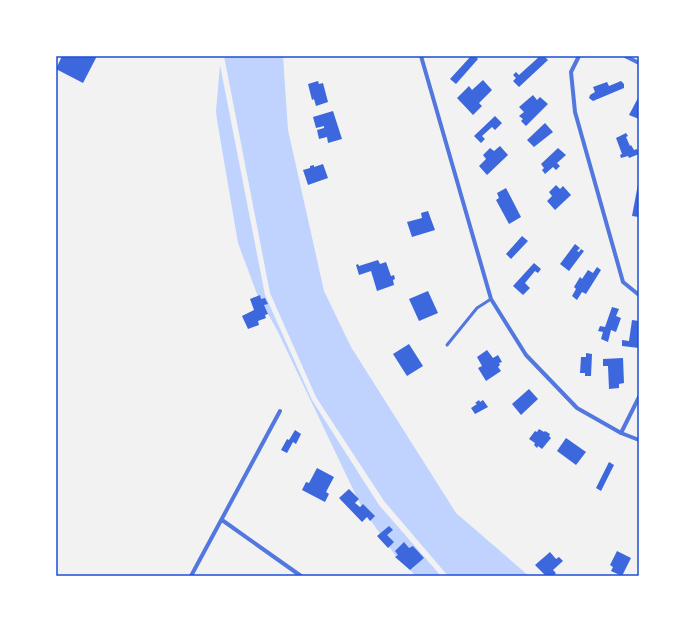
<svg xmlns="http://www.w3.org/2000/svg" width="695" height="632" font-family="Mulish,sans-serif">
  <style>
    .water { fill: #bfd3fe }
    .building { fill: #3d67dc }
    .lines { fill: none; stroke-linecap: round; stroke-linejoin: round }
    .service { stroke: #5277de; stroke-width: 3 }
    .minor { stroke: #5277de; stroke-width: 4 }
    .neatline { fill: none; stroke: #1d4ed8; stroke-width: 1.5 }
  </style>
  <rect width="100%" height="100%" fill="#f2f2f2"/>
  <g class="water">
    <path d="M224 56H283L288 130 324 291 351 347 456 513 529 576H448L384 501 316 397 270 293Z"/>
    <path d="M220 65 265 295 312 400 379 505 441 576H416L395 555 362 508 278 332 257 294 238 243 217 120 216 111Z"/>
  </g>
  <g class="building">
    <path d="M62 56H97L83 83 56 69Z"/>
    <path d="M471 56H475L478 59 456 84 450 79Z"/>
    <path d="M540 56H544L548 60 519 87 513 81 516 78 513 75 516 72 519 75Z"/>
    <path d="M483 80 492 90 479 103 482 106 473 115 457 98 469 86 472 90Z"/>
    <path d="M318 81 319 84 323 83 328 102 316 106 314 99 312 100 308 84Z"/>
    <path d="M621 81 624 84V88L593 101 589 98 590 95 595 92 593 87 607 82 609 86Z"/>
    <path d="M533 95 537 100 540 97 548 104 526 126 521 121 523 119 519 116 524 112 519 107Z"/>
    <path d="M639 96V119L629 115Z"/>
    <path d="M333 111 342 139 328 143 327 137 319 139 317 130 324 128V126L316 128 313 117Z"/>
    <path d="M495 116 502 123 495 130 492 127 482 136 485 139 481 143 474 136Z"/>
    <path d="M545 123 553 132 534 147 527 140Z"/>
    <path d="M626 133 628 136 626 137 630 146 631 145 634 150 637 149 639 154 629 158 628 156 621 158 620 155 622 154 616 138Z"/>
    <path d="M500 146 508 155 487 175 479 166 486 159 483 155 490 148 494 151Z"/>
    <path d="M558 148 566 155 557 163 560 166 556 170 553 167 545 174 542 170 544 168 541 164Z"/>
    <path d="M323 164 328 178 308 185 303 170 310 168V166L314 165V167Z"/>
    <path d="M638 184H639V217L632 216Z"/>
    <path d="M556 185 560 189 563 186 571 195 555 210 547 201 552 196 549 192Z"/>
    <path d="M506 188 521 217 509 224 496 200 499 198 497 193Z"/>
    <path d="M428 211 435 230 412 237 407 222 422 218 421 213Z"/>
    <path d="M522 236 528 241 511 259 506 254Z"/>
    <path d="M575 244 580 248 577 251 579 252 581 249 584 251 569 271 560 264Z"/>
    <path d="M378 260 380 264 386 262 391 276 394 275 395 279 393 280 394 285 377 291 371 271 359 275 356 265 358 264 359 266Z"/>
    <path d="M534 263 541 269 538 273 535 271 525 283 530 288 523 295 513 286Z"/>
    <path d="M597 267 601 270 586 294 582 292 577 300 572 296 576 289 574 287 580 277 582 279 588 270 593 273Z"/>
    <path d="M428 291 438 313 419 321 409 299Z"/>
    <path d="M260 295 261 299 265 298 268 304 264 305 268 314 265 315 266 318 258 321 259 325 248 329 242 316 254 310 250 299Z"/>
    <path d="M612 307 619 309 616 316 621 318 616 332 611 330 608 342 601 339 603 332 598 331 600 326 605 327Z"/>
    <path d="M632 320 639 321V348L622 346V340L629 341Z"/>
    <path d="M409 344 423 366 407 376 393 354Z"/>
    <path d="M487 350 493 358 498 355 502 362 499 363 500 365 498 367 501 371 486 381 478 368 482 366 477 357Z"/>
    <path d="M586 353 592 354 591 376H585V373H580L581 357H586Z"/>
    <path d="M623 358 624 383 619 384V388L609 389 608 366H603V359Z"/>
    <path d="M529 389 538 399 521 415 512 404Z"/>
    <path d="M479 400 480 402 483 400 488 407 475 414 471 408 477 404 475 403Z"/>
    <path d="M539 429 544 432 545 431 550 434 549 436 551 438 542 449 538 446 537 448 534 445 535 443 529 439 535 431 537 432Z"/>
    <path d="M295 430 301 434 296 444 293 442 287 453 281 450 287 439 289 440Z"/>
    <path d="M566 438 586 452 576 465 557 451Z"/>
    <path d="M609 462 614 465 601 491 596 488Z"/>
    <path d="M317 468 334 477 326 492 329 494 325 502 302 490 306 482 309 483Z"/>
    <path d="M349 489 359 499 355 503 360 507 363 504 375 516 370 521 367 517 362 522 339 498Z"/>
    <path d="M389 526 393 530 387 535 394 542 388 548 377 536Z"/>
    <path d="M404 542 409 548 413 546 424 558 410 570 395 557 398 555 395 551Z"/>
    <path d="M617 551 631 558 622 576 611 571 613 567 610 565Z"/>
    <path d="M550 552 556 559 559 557 563 561 553 570 556 573 553 576H546L535 565Z"/>
  </g>
  <g class="lines">
    <path class="service" d="M447 345 477 308 491 299"/>
    <g class="minor">
      <path d="M421 56 491 299 526 355 577 408 621 433 639 440"/>
      <path d="M579 56 571 72 575 112 623 282 639 295"/>
      <path d="M625 56 639 63"/>
      <path d="M621 433 639 397"/>
      <path d="M222 520 301 576"/>
      <path d="M191 576 280 411"/>
    </g>
  </g>
  <rect width="695" height="632" fill="none" stroke="#ffffff" stroke-width="114"/>
  <rect x="57" y="57" width="581" height="518" class="neatline"/>
</svg>
